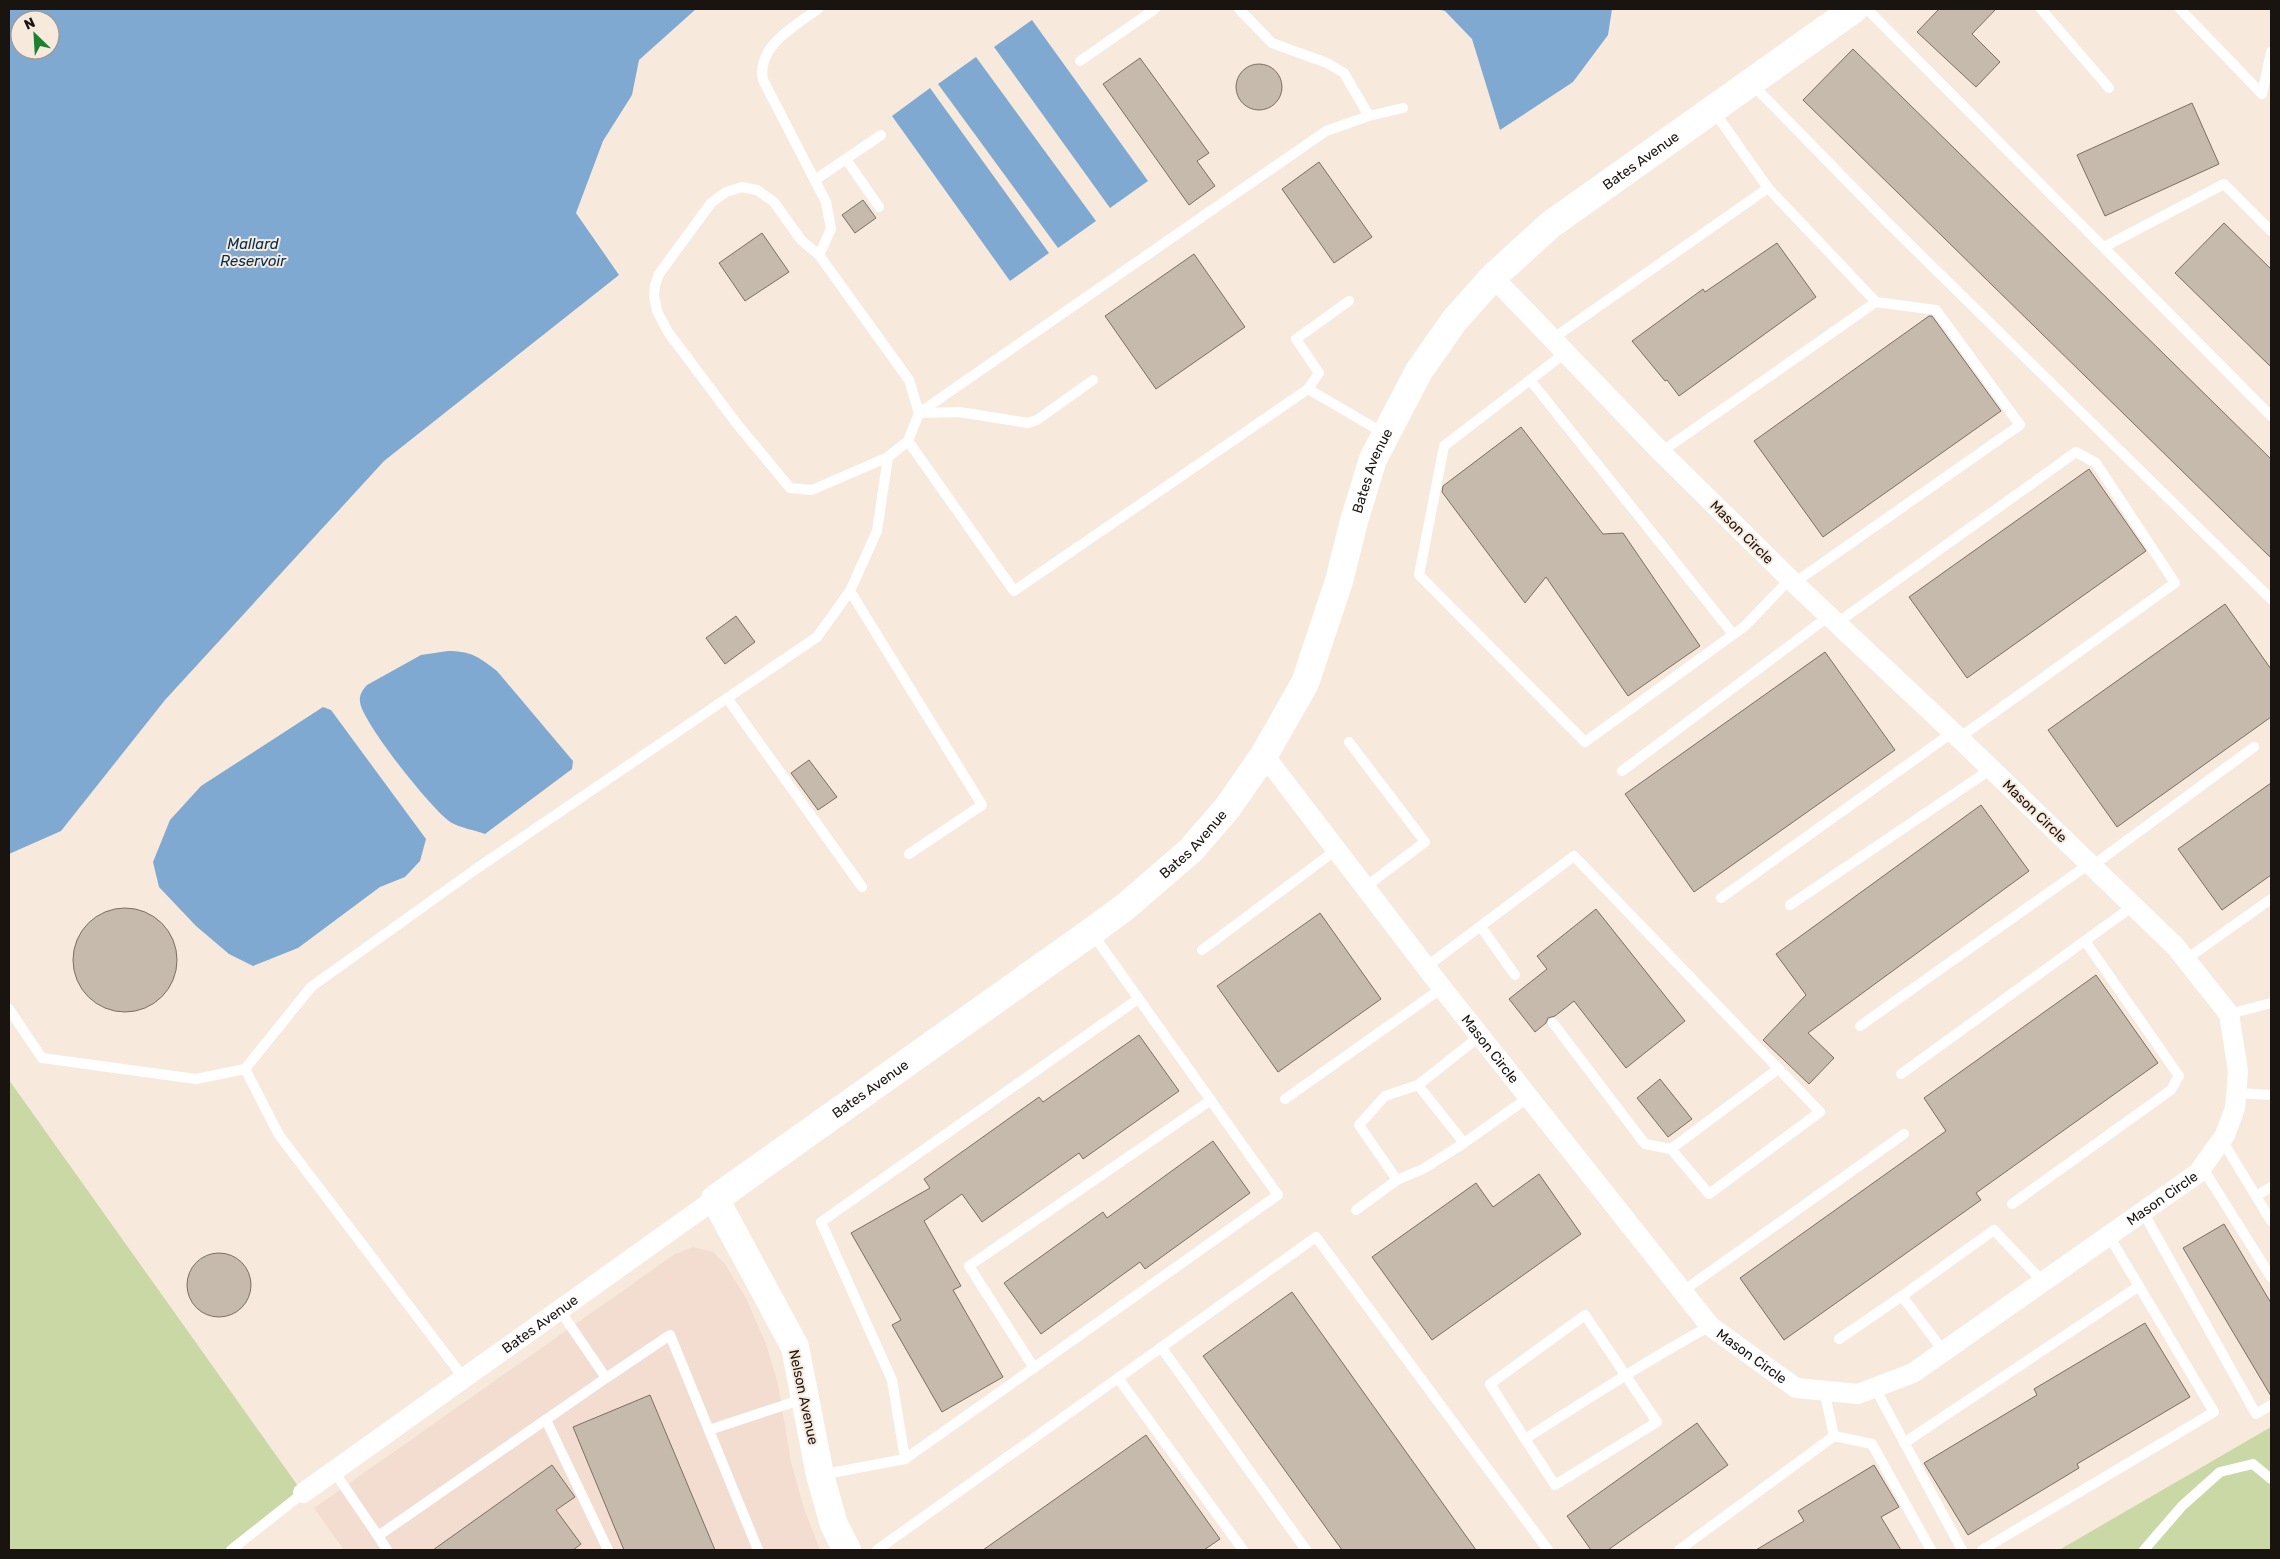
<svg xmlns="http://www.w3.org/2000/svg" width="2280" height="1559" font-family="Rubik,sans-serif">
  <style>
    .commercial { fill: #f3ddd0 }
    .green { fill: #c9d8a5 }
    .water { fill: #7fa9d1; fill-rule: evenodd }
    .building { fill: #c6baad; stroke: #7b6f64 }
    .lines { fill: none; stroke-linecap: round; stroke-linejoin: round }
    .lane { stroke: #fff; stroke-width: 10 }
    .street { stroke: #fff; stroke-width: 20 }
    .secondary { stroke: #fff; stroke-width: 28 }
    .labels { text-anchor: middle; stroke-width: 4; stroke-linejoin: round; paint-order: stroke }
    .street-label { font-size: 14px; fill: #191410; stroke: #f7eadd }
    .water-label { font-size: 15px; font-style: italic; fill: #002f54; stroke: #f7eadd }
  </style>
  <rect width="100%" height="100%" fill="#f7eadd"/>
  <path class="commercial" d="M693 1247 713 1252 725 1264 746 1298 766 1344 778 1384 791 1462 804 1508 820 1550H344L314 1508 675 1254Z"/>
  <g class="green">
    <path d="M9 1080 303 1493 231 1550H9Z"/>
    <path d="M2271 1427V1550H2059Z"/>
  </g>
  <g class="water">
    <path d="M9 9H696L639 60 632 95 603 141 576 213 619 275 384 461 165 700 61 831 9 854ZM20 20H50V50H20Z"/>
    <path d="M1437 9H1612L1608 35 1573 82 1500 130 1472 39 1445 11Z"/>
    <path d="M1032 20 1148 181 1110 208 994 47Z"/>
    <path d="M976 57 1096 221 1058 248 938 84Z"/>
    <path d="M930 88 1049 253 1010 281 892 116Z"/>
    <path d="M448 651C471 651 479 657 497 671L573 761 572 769 485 834C474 830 461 828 452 823 434 813 362 722 360 702 359 695 363 689 367 685L421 655Z"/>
    <path d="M323 707 331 710 426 839 420 861 405 877 380 887 298 948 253 966 229 954 196 926 159 887 153 862 170 820 201 786Z"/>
  </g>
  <g class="building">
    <path d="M1939 9H1996L1972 34 2000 62 1976 87 1917 32Z"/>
    <path d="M1853 49 2271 459V558L1803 100Z"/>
    <path d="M1140 58 1209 153 1197 161 1215 186 1189 205 1103 84Z"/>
    <circle cx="1259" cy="87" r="23"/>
    <path d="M2192 103 2219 164 2105 216 2077 155Z"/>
    <path d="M1319 162 1372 237 1334 263 1282 189Z"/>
    <path d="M863 200 876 218 855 233 842 215Z"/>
    <path d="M2224 223 2271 269V367L2175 273Z"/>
    <path d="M762 233 789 272 745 301 719 263Z"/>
    <path d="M1777 243 1816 297 1679 396 1667 380 1665 381 1632 341 1703 289 1705 292Z"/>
    <path d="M1194 254 1245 327 1156 389 1105 316Z"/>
    <path d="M1929 316H1932L2001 411 1823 537 1754 441Z"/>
    <path d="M1521 427 1603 534 1623 533 1700 646 1628 696 1546 577 1525 603 1442 492 1443 486Z"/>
    <path d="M2089 469 2146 551 1967 678 1909 597Z"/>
    <path d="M2225 604 2271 669V717L2117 827 2048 730Z"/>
    <path d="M736 616 755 642 725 664 706 638Z"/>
    <path d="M1825 652 1895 750 1694 892 1625 794Z"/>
    <path d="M809 760 837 797 818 810 791 773Z"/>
    <path d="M2271 783V875L2222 910 2178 849Z"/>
    <path d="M1981 805 2029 871 1808 1033 1834 1058 1809 1084 1763 1040 1806 995 1776 954Z"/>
    <circle cx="125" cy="960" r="52"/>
    <path d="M1596 909 1685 1021 1626 1068 1574 1001 1555 1016 1548 1018 1546 1023 1535 1032 1509 999 1547 969 1537 956Z"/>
    <path d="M1320 913 1381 999 1278 1072 1217 986Z"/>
    <path d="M2096 975 2158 1063 1976 1193 1981 1200 1784 1340 1740 1278 1946 1131 1924 1098Z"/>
    <path d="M1139 1035 1179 1091 1083 1159 1079 1153 982 1222 962 1194 924 1221 961 1286 953 1290 1003 1377 942 1412 892 1325 901 1320 851 1233 930 1188 924 1179 1039 1097 1043 1102Z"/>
    <path d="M1660 1079 1692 1119 1668 1137 1637 1098Z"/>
    <path d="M1213 1141 1250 1193 1145 1269 1140 1262 1041 1334 1004 1283 1103 1212 1107 1218Z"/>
    <path d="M1539 1174 1581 1234 1432 1340 1372 1257 1476 1183 1493 1207Z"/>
    <path d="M2224 1224 2271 1303V1396L2183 1248Z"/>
    <circle cx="219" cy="1285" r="32"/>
    <path d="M1292 1292 1476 1550H1342L1203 1356Z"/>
    <path d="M2145 1323 2190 1397 2077 1464 2079 1468 1968 1535 1924 1463 2037 1395 2034 1389Z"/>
    <path d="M650 1395 715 1550H624L573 1427Z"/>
    <path d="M1697 1423 1728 1465 1608 1550H1591L1567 1516Z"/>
    <path d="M1146 1435 1220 1539 1204 1550H983Z"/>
    <path d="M552 1465 575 1497 556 1510 581 1544 573 1550H433Z"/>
    <path d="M1874 1465 1899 1507 1881 1517 1901 1550H1756L1804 1521 1798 1511Z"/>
  </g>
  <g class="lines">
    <g class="lane">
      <path d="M818 9C795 26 756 46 763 80L826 202 831 229 819 255 909 380 919 413 959 412 1028 423 1037 420 1093 380"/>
      <path d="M1239 9 1272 43 1327 63 1344 73 1369 116"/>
      <path d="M1867 9 2271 416"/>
      <path d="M2041 9 2109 88"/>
      <path d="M2180 9 2262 94"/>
      <path d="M1080 61 1155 9"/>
      <path d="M1752 84 1887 222 2271 599"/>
      <path d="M2262 94 2271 52"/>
      <path d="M846 159 879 207"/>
      <path d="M815 180 881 135"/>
      <path d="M2104 247 2224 184 2271 231"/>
      <path d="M819 255 801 240 774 202 757 190 742 187 726 192 711 203 659 274 655 285 654 295 657 311 668 332 737 424 790 488 812 490 888 457"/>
      <path d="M1552 339 1768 188 1713 110"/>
      <path d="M1565 353 1444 446 1419 575 1585 742 1745 626 1790 579"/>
      <path d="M1530 380 1733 634"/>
      <path d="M1308 389 1319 373 1296 339 1349 301"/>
      <path d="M1385 434 1308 389 1014 591 908 441 919 413 1326 131 1369 116 1403 108"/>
      <path d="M1661 452 1876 302 1768 188"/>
      <path d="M1794 583 2020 425 1936 310 1876 302"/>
      <path d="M850 591 982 805 909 854"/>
      <path d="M1837 623 2076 452 2096 463 2175 583 1959 738"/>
      <path d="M727 698 862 887"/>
      <path d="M1349 742 1425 842 1364 888"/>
      <path d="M1622 771 1829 616"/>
      <path d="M2092 866 2254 747"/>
      <path d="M1721 898 1953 732"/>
      <path d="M1790 905 1991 769"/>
      <path d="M1481 927 1515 975"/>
      <path d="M1202 950 1336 850"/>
      <path d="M2185 960 2271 899"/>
      <path d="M1426 967 1574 856 1820 1112 1709 1194 1671 1149 1778 1069"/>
      <path d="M9 1009 42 1058 196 1079 245 1069 311 987 473 871 817 637 850 591 877 531 888 457 908 441"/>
      <path d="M2229 1014 2271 1003"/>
      <path d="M1553 1023 1645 1144 1671 1149"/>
      <path d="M1860 1026 2089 864"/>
      <path d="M1480 1036 1418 1085 1464 1143 1529 1097"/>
      <path d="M245 1069 279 1135 463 1377"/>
      <path d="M1901 1074 2133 906"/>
      <path d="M1418 1085 1385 1096 1359 1125 1397 1180 1423 1169 1464 1143"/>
      <path d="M2237 1093 2271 1095"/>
      <path d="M1285 1099 1442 988"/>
      <path d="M2222 1140 2271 1221"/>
      <path d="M2202 1167 2271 1277"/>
      <path d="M2256 1196 2271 1187"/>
      <path d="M2012 1204 2171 1090 2179 1076 2085 941"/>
      <path d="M1356 1210 1397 1180"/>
      <path d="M2143 1212 2256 1414 2271 1405"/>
      <path d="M1683 1291 1904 1134"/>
      <path d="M1902 1296 1994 1230 2043 1282"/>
      <path d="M1839 1339 1902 1296 1944 1352"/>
      <path d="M1161 1347 1306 1550"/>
      <path d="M1034 1368 969 1266 1211 1100"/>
      <path d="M606 1378 670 1335 758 1550"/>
      <path d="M1118 1378 1243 1550"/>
      <path d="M1875 1388 1962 1550"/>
      <path d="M1824 1390 1834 1436"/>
      <path d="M546 1420 608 1550"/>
      <path d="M709 1430 803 1399"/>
      <path d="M1525 1439 1555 1485 1657 1422 1585 1315 1490 1384 1525 1439C1586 1400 1646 1361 1710 1326"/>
      <path d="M1904 1443 2139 1286"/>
      <path d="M905 1459 892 1380 821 1222 1138 999"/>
      <path d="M333 1470 378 1536 606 1378 559 1309"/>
      <path d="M820 1475 905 1459 1278 1195 1092 933"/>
      <path d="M378 1536 387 1550"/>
      <path d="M231 1550 303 1493"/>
      <path d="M877 1550 1316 1237 1548 1550"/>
      <path d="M1679 1550 1834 1436 1872 1444 1931 1550"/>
      <path d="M1982 1550 2214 1412 2109 1236"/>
      <path d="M2144 1550 2182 1506 2220 1472 2253 1464 2271 1479"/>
    </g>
    <g class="street">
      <path id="s1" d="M1264 755 1442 988 1710 1326 1796 1388 1858 1394 1913 1373 2198 1173 2225 1135 2235 1108 2238 1071 2229 1014 2175 946 1959 738 1794 583 1661 452 1493 277"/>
      <path id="s2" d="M303 1493 715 1199"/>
    </g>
    <path class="secondary" id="s3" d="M847 1550 834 1525 820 1475 795 1347 715 1199 1091 932 1125 907 1191 850 1228 807 1264 755 1305 683 1339 581 1354 521 1373 459 1419 371 1454 321 1493 277 1550 225 1854 9"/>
  </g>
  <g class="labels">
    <g class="street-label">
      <text dy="5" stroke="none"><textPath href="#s3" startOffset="1814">Bates Avenue</textPath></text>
      <text dy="5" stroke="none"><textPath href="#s3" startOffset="1395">Bates Avenue</textPath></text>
      <text transform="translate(1742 532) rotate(45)" y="5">Mason Circle</text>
      <text transform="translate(2035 811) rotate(44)" y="5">Mason Circle</text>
      <text dy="5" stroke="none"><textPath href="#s3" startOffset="975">Bates Avenue</textPath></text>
      <text dy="5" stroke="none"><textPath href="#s1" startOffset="371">Mason Circle</textPath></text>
      <text dy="5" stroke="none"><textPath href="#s3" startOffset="569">Bates Avenue</textPath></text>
      <text dy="5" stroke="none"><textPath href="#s1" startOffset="1256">Mason Circle</textPath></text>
      <text dy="5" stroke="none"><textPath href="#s2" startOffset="291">Bates Avenue</textPath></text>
      <text dy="5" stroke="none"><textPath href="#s1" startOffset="776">Mason Circle</textPath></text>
      <text transform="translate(804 1397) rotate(78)" y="5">Nelson Avenue</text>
    </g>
    <g class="water-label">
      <text x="253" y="249">Mallard<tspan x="253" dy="17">Reservoir</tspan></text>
    </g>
  </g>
  <rect width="2280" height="1559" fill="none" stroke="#191410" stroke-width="20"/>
  <g transform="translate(35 35) rotate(335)"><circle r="24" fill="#f7eadd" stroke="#9e948b"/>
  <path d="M0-4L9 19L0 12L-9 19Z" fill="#1f8032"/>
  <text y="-8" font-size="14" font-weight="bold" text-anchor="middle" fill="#191410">N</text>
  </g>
</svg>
